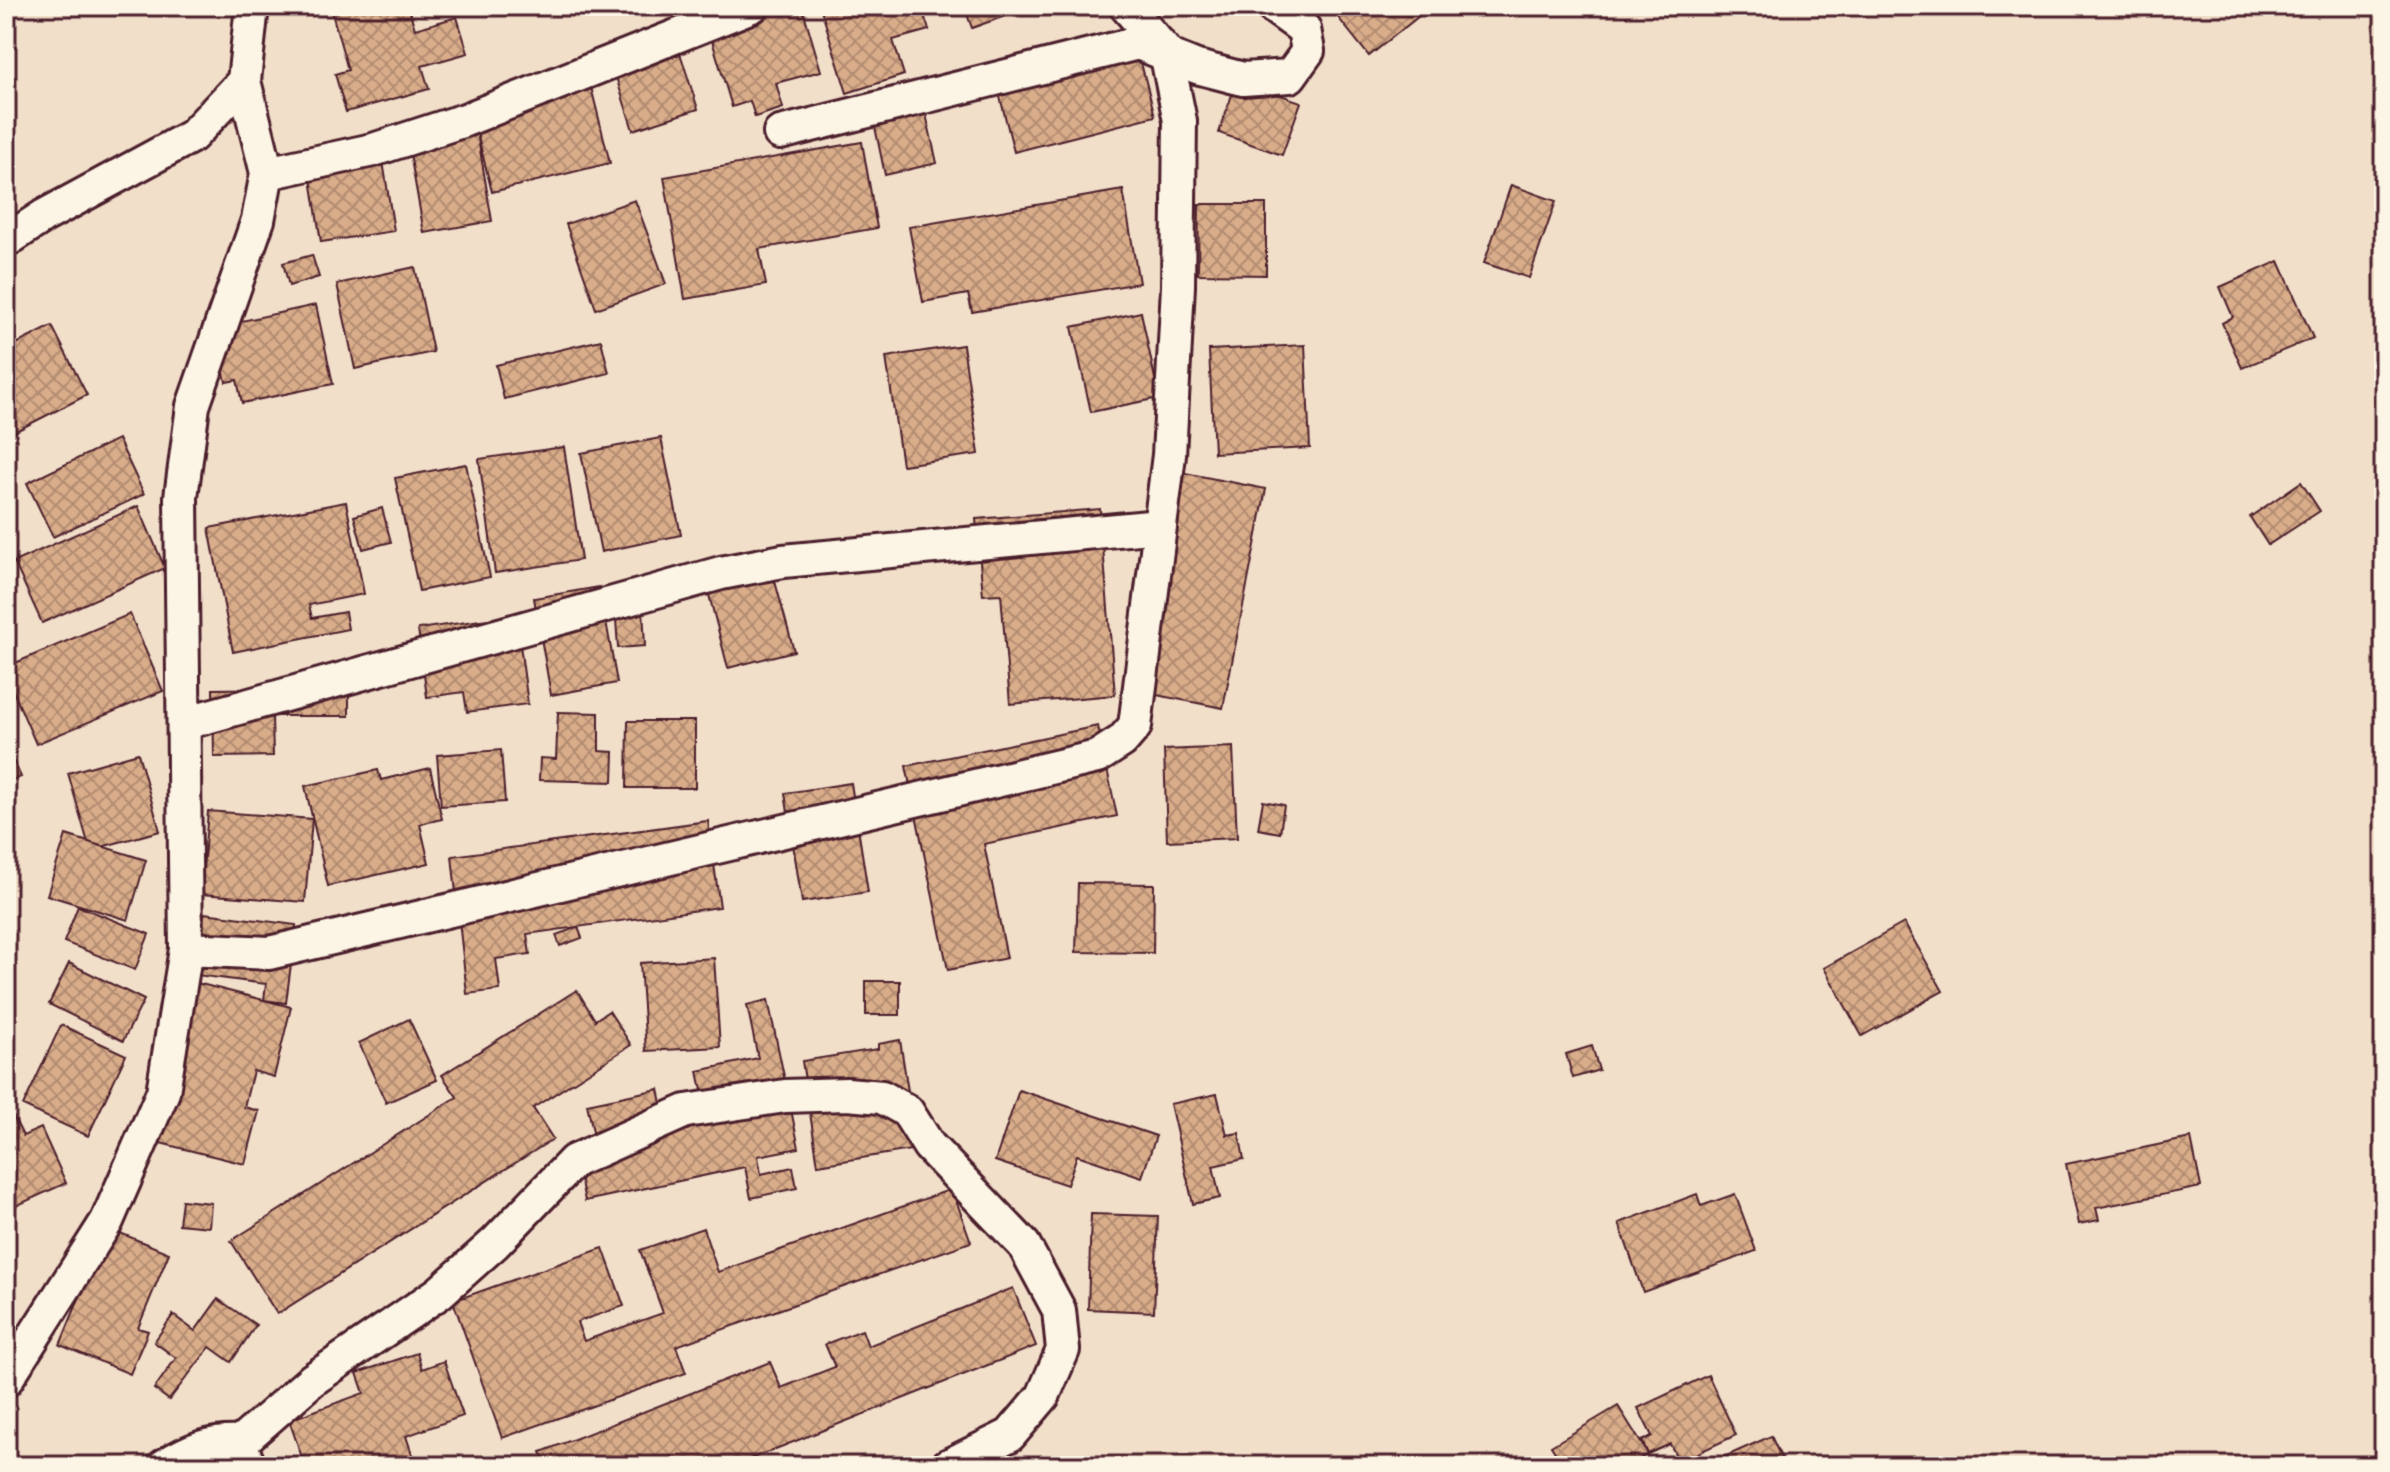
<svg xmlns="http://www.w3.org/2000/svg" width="2390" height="1472" font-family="Delius,sans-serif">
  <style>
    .building { fill: url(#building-cross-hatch); stroke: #4a1f2b; stroke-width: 2 }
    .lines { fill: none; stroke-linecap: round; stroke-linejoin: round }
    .street-casing { stroke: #4a1f2b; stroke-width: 38 }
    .street { stroke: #fcf5e5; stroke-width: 32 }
  </style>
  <defs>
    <pattern id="building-cross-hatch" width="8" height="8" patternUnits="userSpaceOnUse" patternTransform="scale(2)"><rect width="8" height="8" fill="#d9ad8a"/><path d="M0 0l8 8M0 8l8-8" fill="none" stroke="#b28c71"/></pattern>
  </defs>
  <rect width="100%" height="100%" fill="#f2dfca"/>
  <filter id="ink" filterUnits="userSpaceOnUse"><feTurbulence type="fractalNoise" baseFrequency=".0125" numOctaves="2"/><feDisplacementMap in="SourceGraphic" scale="16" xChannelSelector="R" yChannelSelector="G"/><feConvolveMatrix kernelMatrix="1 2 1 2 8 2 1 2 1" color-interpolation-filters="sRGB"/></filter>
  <g filter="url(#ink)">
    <g class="building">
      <path d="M330 6H408L415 29 457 17 468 53 422 66 429 89 346 112 335 74 348 70Z"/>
      <path d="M802 6 821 71 776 83 783 108 755 117 750 101 732 107 702 7Z"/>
      <path d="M820 6H921L929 30 893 40 904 75 847 93Z"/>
      <path d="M964 6H1033L972 28Z"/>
      <path d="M1329 6H1411L1419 16 1369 56Z"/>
      <path d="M672 28 698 109 633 130 607 49Z"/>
      <path d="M1132 29 1155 116 1014 152 994 73Z"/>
      <path d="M589 79 610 163 492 192 471 109Z"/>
      <path d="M1237 80 1301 102 1282 155 1219 133Z"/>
      <path d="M925 110 937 163 885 175 874 122Z"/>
      <path d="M474 114 492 221 424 233 405 125Z"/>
      <path d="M380 142 394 231 321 242 307 154Z"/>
      <path d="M862 142 877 228 759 249 766 285 685 299 664 177Z"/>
      <path d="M1511 185 1556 201 1529 278 1484 263Z"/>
      <path d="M1123 190 1139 283 972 312 968 294 923 302 909 227Z"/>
      <path d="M635 200 666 284 596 309 566 224Z"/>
      <path d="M1199 204H1266V275L1198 274Z"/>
      <path d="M312 255 319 277 289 286 283 263Z"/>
      <path d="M2279 261 2313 338 2242 368 2222 323 2233 317 2220 287Z"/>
      <path d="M415 267 433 352 355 369 337 284Z"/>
      <path d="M316 305 333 384 242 403 237 380 226 382 214 327Z"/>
      <path d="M1141 312 1159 398 1091 412 1072 327Z"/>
      <path d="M52 326 87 395 6 436V349Z"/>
      <path d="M601 340 609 373 504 399 496 365Z"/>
      <path d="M963 345 979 454 902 465 886 357Z"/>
      <path d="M1305 345 1310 448 1214 453 1209 350Z"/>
      <path d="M661 438 681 535 601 552 581 453Z"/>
      <path d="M118 439 144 494 53 537 27 483Z"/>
      <path d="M564 447 581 560 495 573 479 459Z"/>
      <path d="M466 464 490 577 419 591 395 478Z"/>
      <path d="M1185 473 1266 489 1223 708 1146 693Z"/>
      <path d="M2301 482 2320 511 2268 545 2250 517Z"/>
      <path d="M346 502 364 594 309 605 312 618 345 612 348 629 233 652 209 528Z"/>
      <path d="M138 506 165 568 42 623 14 562Z"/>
      <path d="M382 508 391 542 363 549 354 516Z"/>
      <path d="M1100 509 1115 695 1010 704 1001 594 983 595 976 519Z"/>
      <path d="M773 574 794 651 728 668 708 591Z"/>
      <path d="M600 587 617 683 551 695 534 598Z"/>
      <path d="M642 589 645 646 618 648 614 591Z"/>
      <path d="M130 614 163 691 36 744 6 675V667Z"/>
      <path d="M516 615 528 704 467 712 464 692 427 697 418 629Z"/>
      <path d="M349 687V716H272L273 756 214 757 213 689Z"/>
      <path d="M558 712 599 713V751L614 752 613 782 539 780 540 758 556 759Z"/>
      <path d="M628 721H695V788H627Z"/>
      <path d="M1098 726 1117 816 984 844 1007 958 948 970 906 766Z"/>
      <path d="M6 744 21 777 6 783Z"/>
      <path d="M1233 747 1237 838 1167 841 1164 750Z"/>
      <path d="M501 750 505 802 441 806 437 755Z"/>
      <path d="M138 753 160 831 90 850 68 773Z"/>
      <path d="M430 768 442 819 420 824 429 863 328 886 305 786 378 770 381 780Z"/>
      <path d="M851 783 868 892 802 902 785 793Z"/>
      <path d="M1263 801 1284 805 1280 833 1258 829Z"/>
      <path d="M208 811 312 819 305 902 201 894Z"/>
      <path d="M708 821 720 907 527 934 530 954 496 959 500 990 467 994 452 856Z"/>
      <path d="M66 835 146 860 128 920 47 895Z"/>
      <path d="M1078 883 1154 884 1153 953 1076 952Z"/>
      <path d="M78 906 149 934 135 970 64 942Z"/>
      <path d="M204 913 296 925 286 1003 264 1000 266 984 196 975Z"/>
      <path d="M1904 923 1943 991 1862 1036 1824 968Z"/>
      <path d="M578 927 582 938 560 946 556 935Z"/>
      <path d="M714 958 720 1047 646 1051 640 963Z"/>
      <path d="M69 963 144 1000 123 1041 49 1004Z"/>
      <rect x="866" y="981" width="34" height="34"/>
      <path d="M193 982 291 1007 274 1077 253 1071 244 1107 259 1111 245 1164 152 1141Z"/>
      <path d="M577 990 595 1020 609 1011 631 1045 533 1108 553 1139 277 1314 231 1241 457 1097 442 1075Z"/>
      <path d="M768 1000 799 1148 758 1156 761 1174 793 1167 797 1188 751 1198 745 1167 585 1201 575 1154 597 1150 587 1104 659 1089 664 1113 705 1105 698 1071 758 1058 747 1005Z"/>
      <path d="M409 1019 437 1080 386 1103 359 1043Z"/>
      <path d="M61 1025 126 1055 88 1136 23 1106Z"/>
      <path d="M900 1040 917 1149 818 1165 802 1061 878 1049V1044Z"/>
      <path d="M1592 1046 1599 1070 1573 1078 1566 1054Z"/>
      <path d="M1019 1090 1156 1136 1142 1177 1077 1155 1067 1185 995 1161Z"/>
      <path d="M1217 1094 1227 1135 1239 1133 1244 1159 1213 1166 1220 1198 1193 1204 1170 1104Z"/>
      <path d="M9 1108 23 1136 41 1128 66 1183 7 1210 6 1109Z"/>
      <path d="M2191 1138 2201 1187 2096 1208 2099 1220 2079 1224 2066 1164Z"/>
      <path d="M952 1189 971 1242 676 1346 686 1373 502 1438 453 1301 603 1248 624 1306 577 1322 584 1341 663 1313 640 1250 703 1228 718 1272Z"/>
      <path d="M1697 1194 1701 1206 1735 1194 1756 1251 1643 1292 1619 1223Z"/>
      <path d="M182 1200 211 1203 209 1227 179 1224Z"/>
      <path d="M1091 1214 1158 1216 1154 1312 1088 1309Z"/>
      <path d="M108 1228 169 1253 138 1328 148 1331 130 1374 60 1345Z"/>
      <path d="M1013 1288 1036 1346 745 1461 747 1466H547L541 1452 770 1362 781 1388 835 1367 825 1344 862 1330 868 1346Z"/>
      <path d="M218 1299 256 1325 231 1362 210 1347 169 1400 154 1389 176 1358 154 1342 173 1315 195 1331Z"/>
      <path d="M417 1353 422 1369 444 1361 463 1416 406 1436 416 1466H305L289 1420 364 1393 357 1373Z"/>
      <path d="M1708 1375 1736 1435 1679 1462 1670 1444 1648 1454 1642 1441 1652 1436 1638 1408Z"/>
      <path d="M1618 1406 1648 1454 1628 1466H1564L1551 1446Z"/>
      <path d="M1771 1436 1785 1466H1704Z"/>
    </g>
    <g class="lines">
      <defs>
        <g id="street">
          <path d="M780 133 1138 43 1197 67 1243 79 1290 76 1308 51 1304 29 1272 6"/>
          <path d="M267 173 373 150 465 120 752 6"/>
          <path d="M6 241 44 216 192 136 244 81"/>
          <path d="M185 723 721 573 783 561 1160 526"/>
          <path d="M186 949 269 953 1097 757 1122 741 1135 726 1169 455 1178 286 1180 121 1166 52 1126 6"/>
          <path d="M6 1380 107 1221 163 1092 186 949 181 497 193 406 258 220 267 173 244 81 252 6"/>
          <path d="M240 1443 312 1380 439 1293 495 1243 574 1161 686 1111 785 1096 847 1094 882 1097 907 1111 929 1146 1024 1245 1059 1310 1063 1350 1043 1396 1010 1435 947 1466"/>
          <path d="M164 1466C189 1450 211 1441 240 1443L249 1466"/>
        </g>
      </defs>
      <use href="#street" class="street-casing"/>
      <use href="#street" class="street"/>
    </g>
  </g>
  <rect width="2390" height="1472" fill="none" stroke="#fcf5e5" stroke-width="32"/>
  <rect x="16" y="16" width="2358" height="1440" fill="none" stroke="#4a1f2b" stroke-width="3" filter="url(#ink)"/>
</svg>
